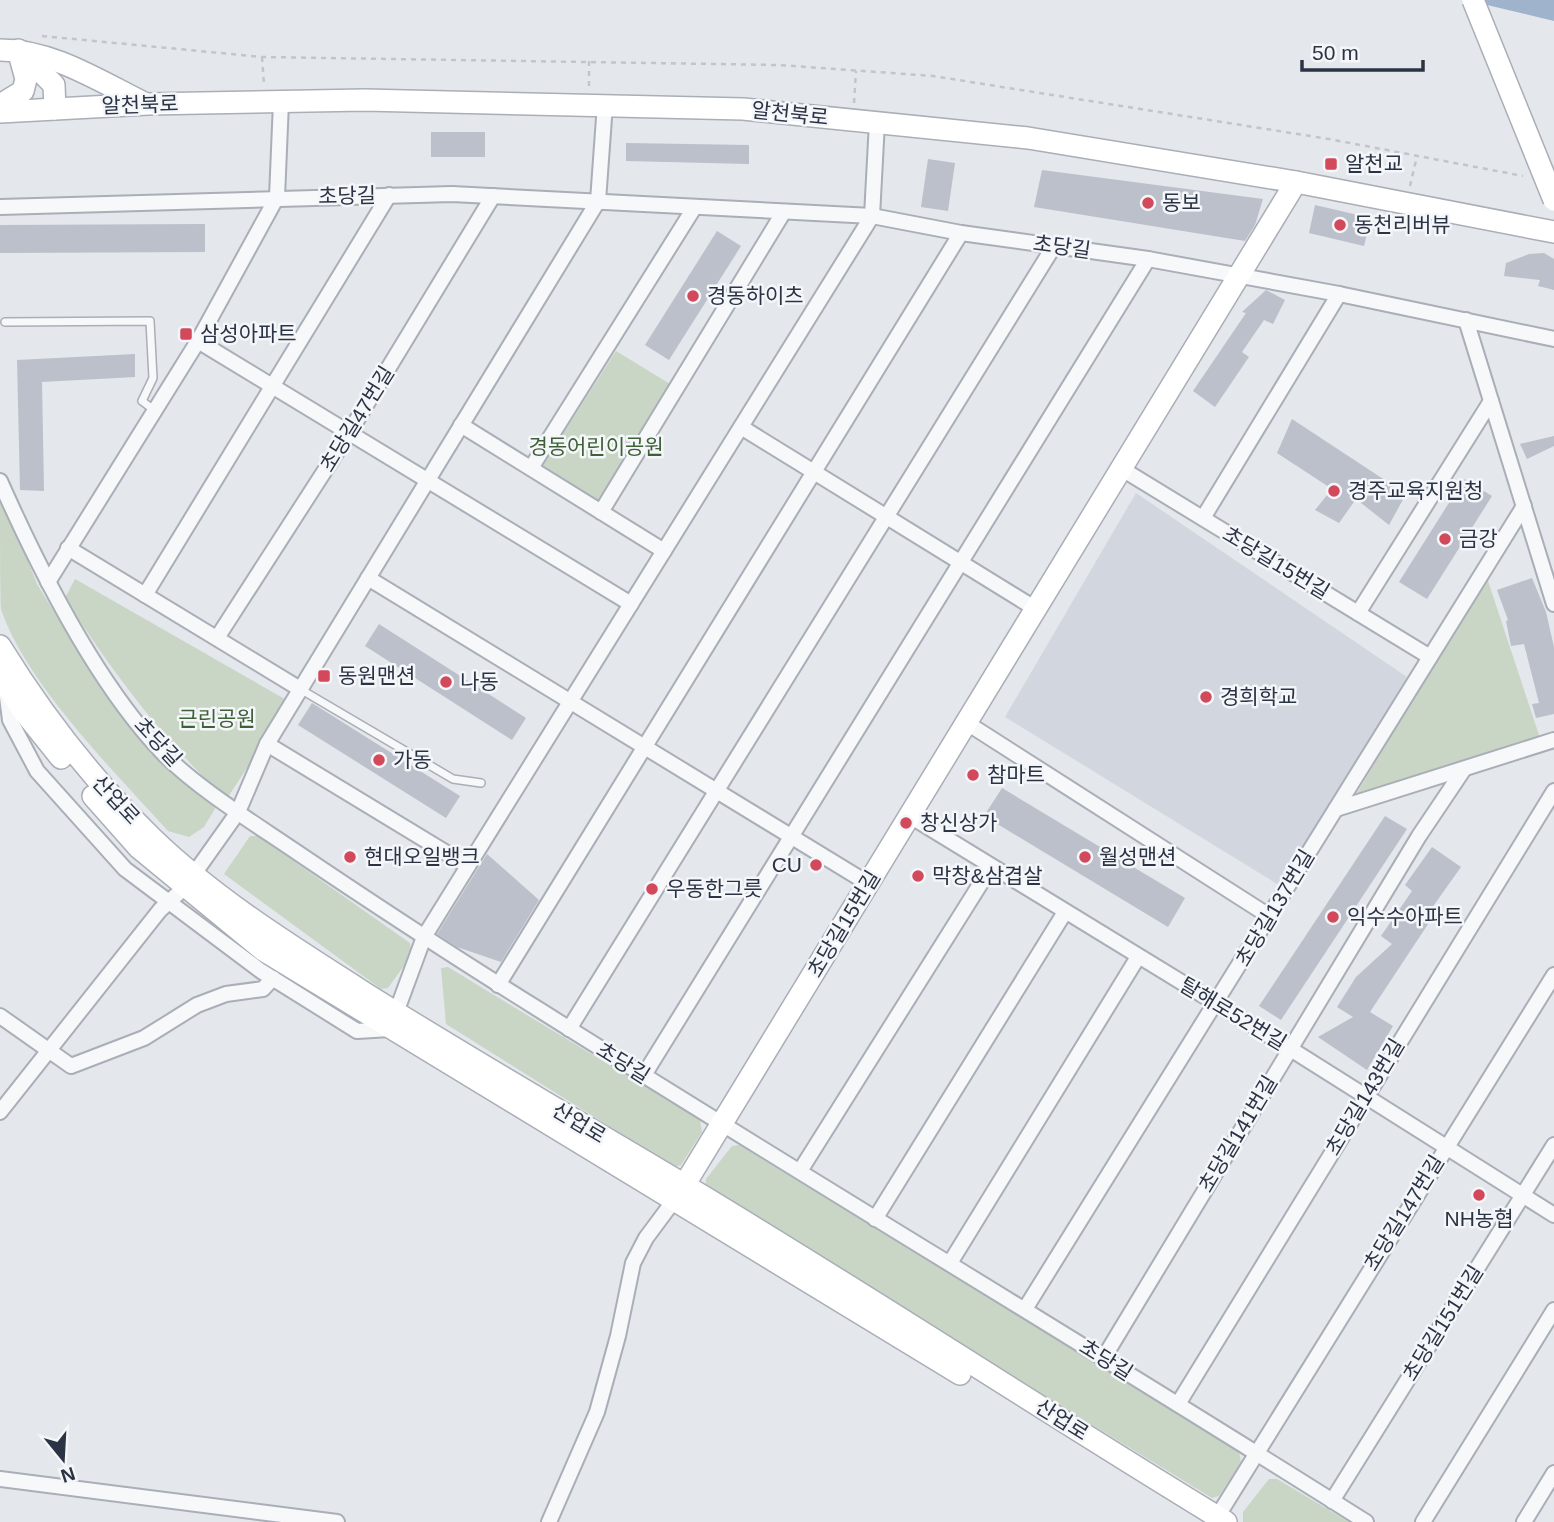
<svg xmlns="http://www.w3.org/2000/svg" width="1554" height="1522" font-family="Helvetica,'Noto Sans KR',sans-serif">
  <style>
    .built { fill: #d2d6de }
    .green { fill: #c9d6c5 }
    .water { fill: #9fb4cc }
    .building { fill: #bbc0ca }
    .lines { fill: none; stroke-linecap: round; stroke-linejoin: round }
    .lane-casing { stroke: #a9aeb7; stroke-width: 10 }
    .street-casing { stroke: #a9aeb7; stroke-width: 18 }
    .secondary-casing { stroke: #a9aeb7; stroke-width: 24 }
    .path { stroke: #c2c5cb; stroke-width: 2.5; stroke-dasharray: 5 5; stroke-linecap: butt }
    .lane { stroke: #f7f8fa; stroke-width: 7 }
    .street { stroke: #f7f8fa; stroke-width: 14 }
    .secondary { stroke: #fff; stroke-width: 21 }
    .secondary-bridge-casing { stroke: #a9aeb7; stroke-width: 24; stroke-linecap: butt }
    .secondary-bridge { stroke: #fff; stroke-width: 21 }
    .poi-dot { fill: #d1495b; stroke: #f4f6f9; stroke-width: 2.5 }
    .labels { text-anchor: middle; stroke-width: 5; stroke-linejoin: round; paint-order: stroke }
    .street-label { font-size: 21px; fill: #2b3445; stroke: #f4f6f9 }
    .poi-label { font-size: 21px; fill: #2b3445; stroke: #f4f6f9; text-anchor: start }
    .park-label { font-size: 21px; fill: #3f6138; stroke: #f4f6f9 }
  </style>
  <rect width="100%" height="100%" fill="#e4e7ec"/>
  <path class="built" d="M1136 493 1407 677 1282 887 1005 717Z"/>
  <g class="green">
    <path d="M616 351 675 387 602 503 543 465Z"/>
    <path d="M0 491 37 584 81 656 146 742 216 807 204 827 189 837 168 831C115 772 26 684 1 609 0 591 0 516 0 491Z"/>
    <path d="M1486 575 1541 741 1356 795Z"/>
    <path d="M75 579 290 702 226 800C161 736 114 675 65 598Z"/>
    <path d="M250 836H258L410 943 411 956 388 988 381 989 224 874Z"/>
    <path d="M448 967 700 1120 702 1132 681 1165 674 1167 446 1024 441 968Z"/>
    <path d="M739 1145 1239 1451 1241 1463 1219 1496 1212 1498 705 1189 706 1179 732 1146Z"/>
    <path d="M1269 1479H1277L1349 1522H1243V1512Z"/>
  </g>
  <path class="water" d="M1466 0H1554V21Z"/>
  <g class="building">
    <rect x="431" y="132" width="54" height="25"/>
    <path d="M626 143 749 145V164L626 161Z"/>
    <path d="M928 159 955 163 948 211 921 207Z"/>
    <path d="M1042 170 1263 199 1255 225 1245 241 1034 207Z"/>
    <path d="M1315 205 1371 218 1364 246 1309 233Z"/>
    <path d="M205 224V252L0 253V225Z"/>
    <path d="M717 231 741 246 669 360 645 345Z"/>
    <path d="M1544 253 1554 259V290L1538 286 1540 280 1504 276 1506 263 1529 254Z"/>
    <path d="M1266 290 1285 300 1273 324 1264 320 1242 352 1249 357 1215 407 1193 391 1246 313 1242 312Z"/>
    <path d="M135 354V377L42 382 44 491 20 490 17 360Z"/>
    <path d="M1292 419 1406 494 1389 525 1356 499 1339 523 1315 510 1332 489 1277 453Z"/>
    <path d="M1554 436V446L1527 459 1520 444Z"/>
    <path d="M1464 479 1492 496 1427 599 1399 582Z"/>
    <path d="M1532 578 1546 612 1554 647V714L1536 718 1532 704 1539 703 1524 644 1511 646 1506 621 1508 620 1497 590Z"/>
    <path d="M379 624 526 718 512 740 365 646Z"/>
    <path d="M312 703 460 796 446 818 298 725Z"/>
    <path d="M1002 788 1185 898 1168 927 984 816Z"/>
    <path d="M1385 816 1407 829 1281 1020 1259 1006Z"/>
    <path d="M1432 847 1461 867 1429 912 1434 915 1370 1012 1393 1026 1367 1070 1318 1037 1353 1017 1337 1007 1356 977 1392 944 1381 936 1412 891 1405 885Z"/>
    <path d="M487 854 539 900 501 962 457 947 437 934Z"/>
  </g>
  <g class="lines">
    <defs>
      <g id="lane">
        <path d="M5 322 150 321 153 378 142 401 154 410"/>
        <path d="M300 689 453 779 481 783"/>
      </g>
      <g id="street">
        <path d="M0 207 452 194 872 216 961 233 1148 259 1339 294 1554 339"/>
        <path d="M1466 320 1554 604"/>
        <path d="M198 341 631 604"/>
        <path d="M461 425 664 551"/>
        <path d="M741 427 1036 609"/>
        <path d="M531 468 694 208"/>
        <path d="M1122 469 1430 657"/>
        <path d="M0 481C39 569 95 681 161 751 195 787 254 823 295 851 375 905 456 958 538 1009 812 1182 1091 1348 1366 1522"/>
        <path d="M601 512 783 213"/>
        <path d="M1203 518 1339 294"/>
        <path d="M68 548 300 689"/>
        <path d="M368 578 869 884"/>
        <path d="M48 582 198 341 277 197 281 102"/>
        <path d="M145 595 389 195"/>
        <path d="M1358 613 1491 401"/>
        <path d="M217 638 349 433 493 196"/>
        <path d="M6 689 10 720 37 771 125 869 261 971 357 1031 390 1029 424 937 872 216 877 122"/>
        <path d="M967 723 1269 916"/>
        <path d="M267 744 468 866"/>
        <path d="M1336 809 1554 740"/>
        <path d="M910 816 1289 1048 1554 1215"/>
        <path d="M498 985 961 233"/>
        <path d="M0 1016 71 1066 144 1038 197 1005 226 994 263 989 273 978"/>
        <path d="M569 1029 1054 246"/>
        <path d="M644 1075 1148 259"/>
        <path d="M0 1112 160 910 184 888 238 812 267 744 598 201 605 104"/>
        <path d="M800 1171 991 867"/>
        <path d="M875 1219 1065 912"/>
        <path d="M950 1263 1138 957"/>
        <path d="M1025 1309 1524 506"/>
        <path d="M1103 1359 1419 836 1464 769"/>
        <path d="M1178 1404 1554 791"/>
        <path d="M0 1479 337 1522"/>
        <path d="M1332 1501 1554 1145"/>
        <path d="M549 1522 597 1412 618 1336 633 1263 646 1238 675 1199"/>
        <path d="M1214 1522 1554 975"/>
        <path d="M1423 1522 1554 1310"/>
        <path d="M1524 1522 1554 1473"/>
      </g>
      <g id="secondary">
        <path d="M0 50C52 50 99 81 144 103"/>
        <path d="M20 51 54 85 55 109"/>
        <path d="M0 105 23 91 26 79 18 50"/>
        <path d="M0 112 148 104 365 100 743 109 1028 138 1296 182 1554 232"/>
        <path d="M0 646C43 716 93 780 151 837 214 898 288 944 360 990 466 1057 574 1119 681 1183 865 1293 1043 1411 1226 1522"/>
        <path d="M0 675 24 712 61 758"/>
        <path d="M93 796 139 848 263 950 960 1374"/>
        <path d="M677 1197 1296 182"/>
      </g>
    </defs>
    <use href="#lane" class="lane-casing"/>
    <use href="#street" class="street-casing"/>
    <use href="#secondary" class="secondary-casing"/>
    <g class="path">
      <path d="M42 36 262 57 779 65 933 76 1329 139 1523 176"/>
      <path d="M262 57 264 85"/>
      <path d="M589 61V86"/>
      <path d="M854 103 856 71"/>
      <path d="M1410 186 1417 156"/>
    </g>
    <use href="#lane" class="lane"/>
    <use href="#street" class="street"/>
    <use href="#secondary" class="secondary"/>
    <defs>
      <path id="secondary-bridge" d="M1473 0 1554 200"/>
    </defs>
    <use href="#secondary-bridge" class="secondary-bridge-casing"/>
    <use href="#secondary-bridge" class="secondary-bridge"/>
  </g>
  <g class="poi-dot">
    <rect x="1324" y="157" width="14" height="14" rx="3.5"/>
    <circle cx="1148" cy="203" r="7"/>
    <circle cx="1340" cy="225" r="7"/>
    <circle cx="693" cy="296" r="7"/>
    <rect x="179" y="327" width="14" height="14" rx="3.5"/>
    <circle cx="1334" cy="491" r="7"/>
    <circle cx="1445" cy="539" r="7"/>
    <rect x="317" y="669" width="14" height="14" rx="3.5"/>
    <circle cx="446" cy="682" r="7"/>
    <circle cx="1206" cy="697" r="7"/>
    <circle cx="379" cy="760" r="7"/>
    <circle cx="973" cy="775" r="7"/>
    <circle cx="906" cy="823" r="7"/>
    <circle cx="350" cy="857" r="7"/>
    <circle cx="1085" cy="857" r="7"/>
    <circle cx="816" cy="865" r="7"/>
    <circle cx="918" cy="876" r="7"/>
    <circle cx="652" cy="889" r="7"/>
    <circle cx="1333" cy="917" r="7"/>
    <circle cx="1479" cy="1195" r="7"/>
  </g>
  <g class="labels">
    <g class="street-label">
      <text transform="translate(140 105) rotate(-2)" y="7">알천북로</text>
      <text transform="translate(790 114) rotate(6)" y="7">알천북로</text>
      <text transform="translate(347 196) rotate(-1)" y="7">초당길</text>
      <text transform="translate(1062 247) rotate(8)" y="7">초당길</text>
      <text transform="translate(357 419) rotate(-58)" y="7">초당길47번길</text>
      <text transform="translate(1276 563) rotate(31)" y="7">초당길15번길</text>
      <text transform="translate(158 742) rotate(47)" y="7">초당길</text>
      <text transform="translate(116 800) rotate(47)" y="7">산업로</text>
      <text transform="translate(1275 908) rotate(-59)" y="7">초당길137번길</text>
      <text transform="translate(844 924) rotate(-59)" y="7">초당길15번길</text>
      <text transform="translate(1233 1014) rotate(31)" y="7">탈해로52번길</text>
      <text transform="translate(623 1063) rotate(32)" y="7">초당길</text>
      <text transform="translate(1365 1097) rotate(-59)" y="7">초당길143번길</text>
      <text transform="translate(579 1123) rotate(31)" y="7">산업로</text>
      <text transform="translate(1238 1134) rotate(-59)" y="7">초당길141번길</text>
      <text transform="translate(1404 1213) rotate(-58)" y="7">초당길147번길</text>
      <text transform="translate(1443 1323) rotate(-58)" y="7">초당길151번길</text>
      <text transform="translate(1106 1360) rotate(32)" y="7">초당길</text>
      <text transform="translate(1062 1420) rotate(32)" y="7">산업로</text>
    </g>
    <g class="poi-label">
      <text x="1345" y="171">알천교</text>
      <text x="1162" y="210">동보</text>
      <text x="1354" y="232">동천리버뷰</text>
      <text x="707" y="303">경동하이츠</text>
      <text x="200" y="341">삼성아파트</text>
      <text x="1348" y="498">경주교육지원청</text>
      <text x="1459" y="546">금강</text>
      <text x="338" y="683">동원맨션</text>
      <text x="460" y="689">나동</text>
      <text x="1220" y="704">경희학교</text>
      <text x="393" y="767">가동</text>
      <text x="987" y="782">참마트</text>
      <text x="920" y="830">창신상가</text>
      <text x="364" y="864">현대오일뱅크</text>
      <text x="1099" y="864">월성맨션</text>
      <text x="802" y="872" text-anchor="end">CU</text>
      <text x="932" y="883">막창&amp;삼겹살</text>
      <text x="666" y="896">우동한그릇</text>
      <text x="1347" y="924">익수수아파트</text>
      <text x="1479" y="1226" text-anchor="middle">NH농협</text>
    </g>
    <g class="park-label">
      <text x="596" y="454">경동어린이공원</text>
      <text x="217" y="726">근린공원</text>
    </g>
  </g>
  <g transform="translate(63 1459) rotate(162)" stroke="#f4f6f9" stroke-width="5" paint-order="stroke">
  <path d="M0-5L12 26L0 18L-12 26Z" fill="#2b3445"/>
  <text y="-10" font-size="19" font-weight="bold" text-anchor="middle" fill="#2b3445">N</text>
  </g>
  <path d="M1302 60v10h121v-10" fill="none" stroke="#2b3445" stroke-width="3.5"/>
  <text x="1312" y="60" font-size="21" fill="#2b3445" stroke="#f4f6f9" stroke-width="5" paint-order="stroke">50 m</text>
</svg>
